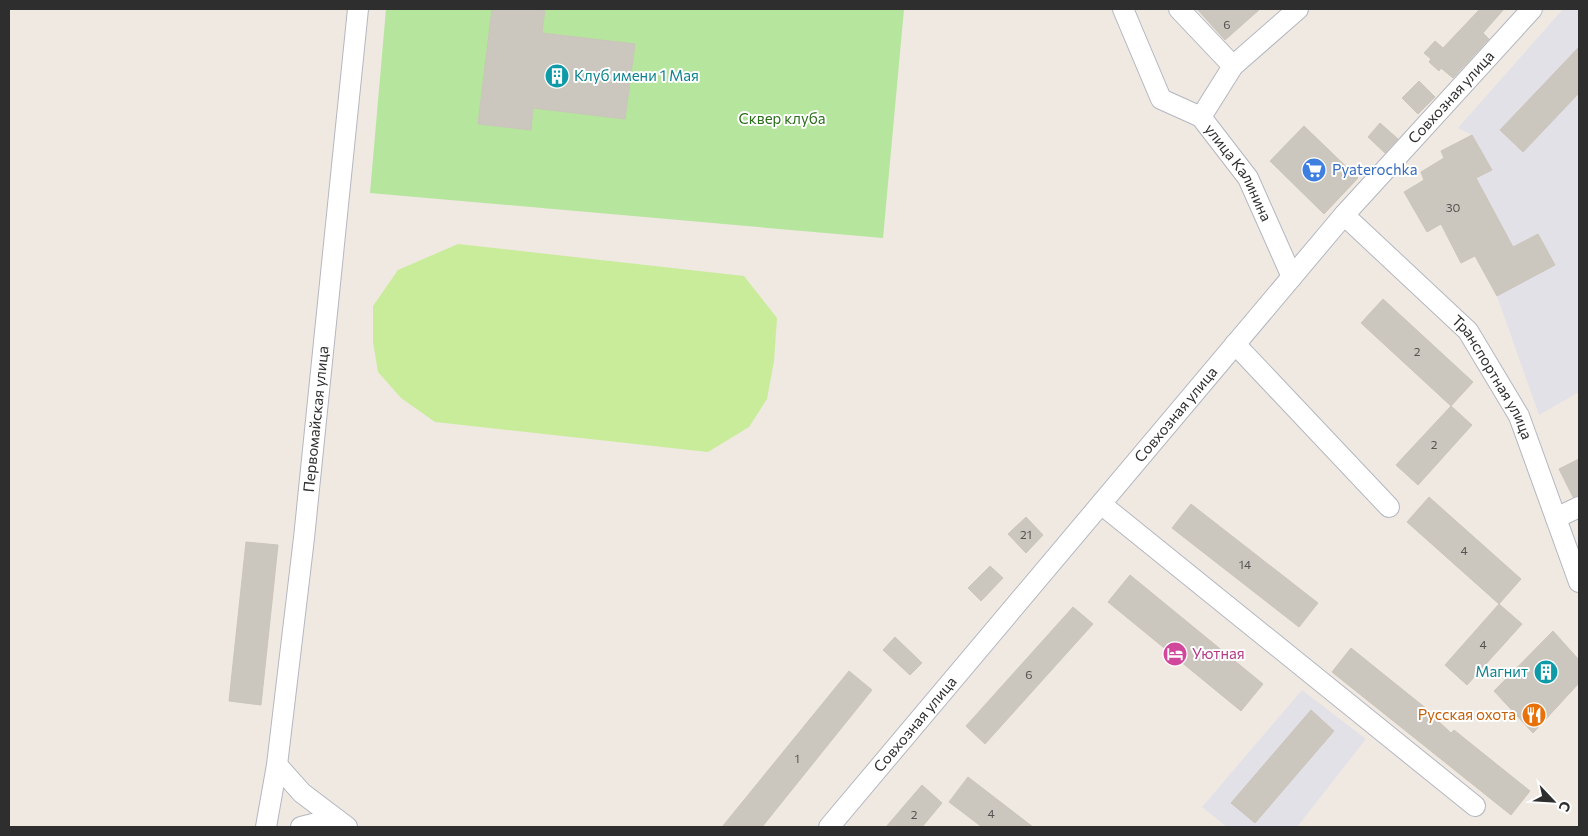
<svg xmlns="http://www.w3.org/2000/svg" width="1588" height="836" font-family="Commissioner,sans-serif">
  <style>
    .industrial { fill: #e3e1e8 }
    .green { fill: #b6e59e }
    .pitch { fill: #c9ec9a }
    .building { fill: #cbc7bf; stroke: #cbc5ba }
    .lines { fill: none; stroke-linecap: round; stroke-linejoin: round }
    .minor-casing { stroke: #b4b7c1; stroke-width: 22 }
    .minor { stroke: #fff; stroke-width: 20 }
    .labels { text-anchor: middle; stroke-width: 4; stroke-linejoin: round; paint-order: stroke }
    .number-label { font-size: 12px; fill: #555452 }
    .culture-label { font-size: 15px; fill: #0d838f; stroke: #fff; text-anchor: start }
    .street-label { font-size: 15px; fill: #2e2e2e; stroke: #fff }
    .park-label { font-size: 15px; fill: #2c6e1b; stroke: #fff }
    .shop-label { font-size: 15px; fill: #366cbe; stroke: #fff; text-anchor: start }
    .hotel-label { font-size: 15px; fill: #b23c85; stroke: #fff; text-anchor: start }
    .food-label { font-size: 15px; fill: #c56008; stroke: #fff; text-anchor: end }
  </style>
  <rect width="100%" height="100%" fill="#efe9e1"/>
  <g class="industrial">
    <path d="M1563 9H1579V392L1539 415 1497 296 1555 264 1538 234 1513 247 1476 178 1492 169 1472 135 1458 128Z"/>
    <path d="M1302 690 1366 739 1297 827H1227L1202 807Z"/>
  </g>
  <path class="green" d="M386 9H904L883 238 370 193Z"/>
  <path class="pitch" d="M458 244 744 276 777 318 774 361 767 399 749 427 708 452 435 422 401 398 378 372 373 342V306L398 270Z"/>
  <g class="building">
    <path d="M492 9H545L542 33 635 44 625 119 533 108 531 130 478 124Z"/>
    <path d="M1197 9H1260L1225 40Z"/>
    <path d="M1480 9H1504L1483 33 1489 39 1453 78 1441 68 1439 71 1429 62 1431 59 1424 53 1435 41 1443 48Z"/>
    <path d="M1579 47V93L1523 152 1500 130Z"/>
    <path d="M1419 81 1435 97 1418 114 1402 98Z"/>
    <path d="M1380 123 1398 139 1385 153 1368 137Z"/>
    <path d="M1304 126 1358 178 1324 214 1270 161Z"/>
    <path d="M1472 135 1492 170 1476 178 1513 247 1538 234 1555 265 1497 296 1475 256 1461 263 1441 224 1427 232 1404 192 1424 180 1421 172 1444 158 1441 151Z"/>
    <path d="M1383 299 1473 382 1451 406 1361 323Z"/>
    <path d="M1451 406 1472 425 1418 485 1396 465Z"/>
    <path d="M1579 459V495L1573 497 1559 469Z"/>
    <path d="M1429 497 1521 579 1499 604 1407 522Z"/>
    <path d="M1191 504 1318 603 1299 627 1172 528Z"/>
    <path d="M1026 517 1043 535 1026 553 1008 534Z"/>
    <path d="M246 542 278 545 261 705 229 701Z"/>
    <path d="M990 566 1003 578 981 601 968 588Z"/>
    <path d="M1130 575 1263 684 1241 711 1108 602Z"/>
    <path d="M1499 604 1522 624 1467 685 1445 665Z"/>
    <path d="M1073 607 1093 624 985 744 966 726Z"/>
    <path d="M1553 631 1579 660V683L1533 733 1494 691Z"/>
    <path d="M895 637 922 663 910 675 883 650Z"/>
    <path d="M1351 648 1438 718 1437 720 1451 733 1454 730 1530 791 1511 815 1332 672Z"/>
    <path d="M849 671 872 690 762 827H722Z"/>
    <path d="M1311 710 1334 731 1255 823 1231 803Z"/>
    <path d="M968 777 1033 827H982L949 802Z"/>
    <path d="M922 785 942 803 922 827H886Z"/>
  </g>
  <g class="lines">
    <defs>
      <g id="minor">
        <path id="s1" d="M1123 9 1161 99 1201 117 1248 178 1292 277"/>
        <path d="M1179 9 1233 66"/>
        <path d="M1201 117 1233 66 1298 9"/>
        <path id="s2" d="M1344 215 1468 331 1519 416 1579 582"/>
        <path d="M1235 344 1389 507"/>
        <path d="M1101 504 1475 806"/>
        <path d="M1556 518 1579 507"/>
        <path d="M277 765 302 793 347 827"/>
        <path id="s3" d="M266 827 277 765 304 538 358 9"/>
        <path d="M301 827 333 819"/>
        <path id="s4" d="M829 827 1344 215 1532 9"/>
      </g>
    </defs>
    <use href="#minor" class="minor-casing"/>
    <use href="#minor" class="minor"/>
  </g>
  <defs>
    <symbol id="building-disc" viewBox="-11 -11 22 22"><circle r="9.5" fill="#0f9aa8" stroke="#fff"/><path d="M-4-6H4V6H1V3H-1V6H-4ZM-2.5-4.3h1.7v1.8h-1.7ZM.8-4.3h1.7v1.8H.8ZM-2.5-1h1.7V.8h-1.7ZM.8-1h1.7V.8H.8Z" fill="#fff"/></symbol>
    <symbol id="supermarket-disc" viewBox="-11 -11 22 22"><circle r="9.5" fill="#3f7fe0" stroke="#fff"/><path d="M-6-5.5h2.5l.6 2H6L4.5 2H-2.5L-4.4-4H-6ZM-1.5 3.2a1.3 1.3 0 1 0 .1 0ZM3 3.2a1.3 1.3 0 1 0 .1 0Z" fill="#fff"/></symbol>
    <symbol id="hotel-disc" viewBox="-11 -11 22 22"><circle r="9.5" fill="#d1479c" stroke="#fff"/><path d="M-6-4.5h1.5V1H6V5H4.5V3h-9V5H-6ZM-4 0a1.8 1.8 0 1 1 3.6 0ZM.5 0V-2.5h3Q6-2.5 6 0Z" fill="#fff"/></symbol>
    <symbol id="restaurant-disc" viewBox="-11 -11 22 22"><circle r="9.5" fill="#e8710a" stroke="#fff"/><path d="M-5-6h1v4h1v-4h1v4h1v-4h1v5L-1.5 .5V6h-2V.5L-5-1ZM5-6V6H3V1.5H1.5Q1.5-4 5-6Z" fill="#fff"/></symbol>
  </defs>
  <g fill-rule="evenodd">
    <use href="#building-disc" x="543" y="62" width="28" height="28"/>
    <use href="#supermarket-disc" x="1300" y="156" width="28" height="28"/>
    <use href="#hotel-disc" x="1161" y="640" width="28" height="28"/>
    <use href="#building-disc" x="1532" y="658" width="28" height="28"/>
    <use href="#restaurant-disc" x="1520" y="701" width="28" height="28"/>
  </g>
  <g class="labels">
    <g class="number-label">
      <text x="1227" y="29">6</text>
      <text x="1453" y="212">30</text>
      <text x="1417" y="356">2</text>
      <text x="1434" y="449">2</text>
      <text x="1026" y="539">21</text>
      <text x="1464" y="555">4</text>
      <text x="1245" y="569">14</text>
      <text x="1483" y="649">4</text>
      <text x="1029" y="679">6</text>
      <text x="797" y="763">1</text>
      <text x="991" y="818">4</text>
      <text x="914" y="819">2</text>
    </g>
    <g class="culture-label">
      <text x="574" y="81">Клуб имени 1 Мая</text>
      <text x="1528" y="677" text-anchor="end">Магнит</text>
    </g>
    <g class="street-label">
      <text dy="5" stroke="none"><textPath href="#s4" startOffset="959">Совхозная улица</textPath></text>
      <text dy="5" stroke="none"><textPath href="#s1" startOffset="209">улица Калинина</textPath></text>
      <text dy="5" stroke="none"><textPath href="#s2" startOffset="222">Транспортная улица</textPath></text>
      <text dy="5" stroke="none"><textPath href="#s4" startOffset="539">Совхозная улица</textPath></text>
      <text dy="5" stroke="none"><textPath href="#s3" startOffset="411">Первомайская улица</textPath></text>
      <text dy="5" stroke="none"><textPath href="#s4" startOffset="134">Совхозная улица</textPath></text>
    </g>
    <g class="park-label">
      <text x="782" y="124">Сквер клуба</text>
    </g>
    <g class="shop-label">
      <text x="1332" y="175">Pyaterochka</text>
    </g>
    <g class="hotel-label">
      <text x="1192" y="659">Уютная</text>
    </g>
    <g class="food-label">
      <text x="1516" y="720">Русская охота</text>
    </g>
  </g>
  <rect width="1588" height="836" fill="none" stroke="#2e2e2e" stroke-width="20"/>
  <g transform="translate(1553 801) rotate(115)" stroke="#ffffff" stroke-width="4" paint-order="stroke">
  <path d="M0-4L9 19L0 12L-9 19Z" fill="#2e2e2e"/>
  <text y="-8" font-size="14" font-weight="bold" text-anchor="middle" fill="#2e2e2e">С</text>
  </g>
</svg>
